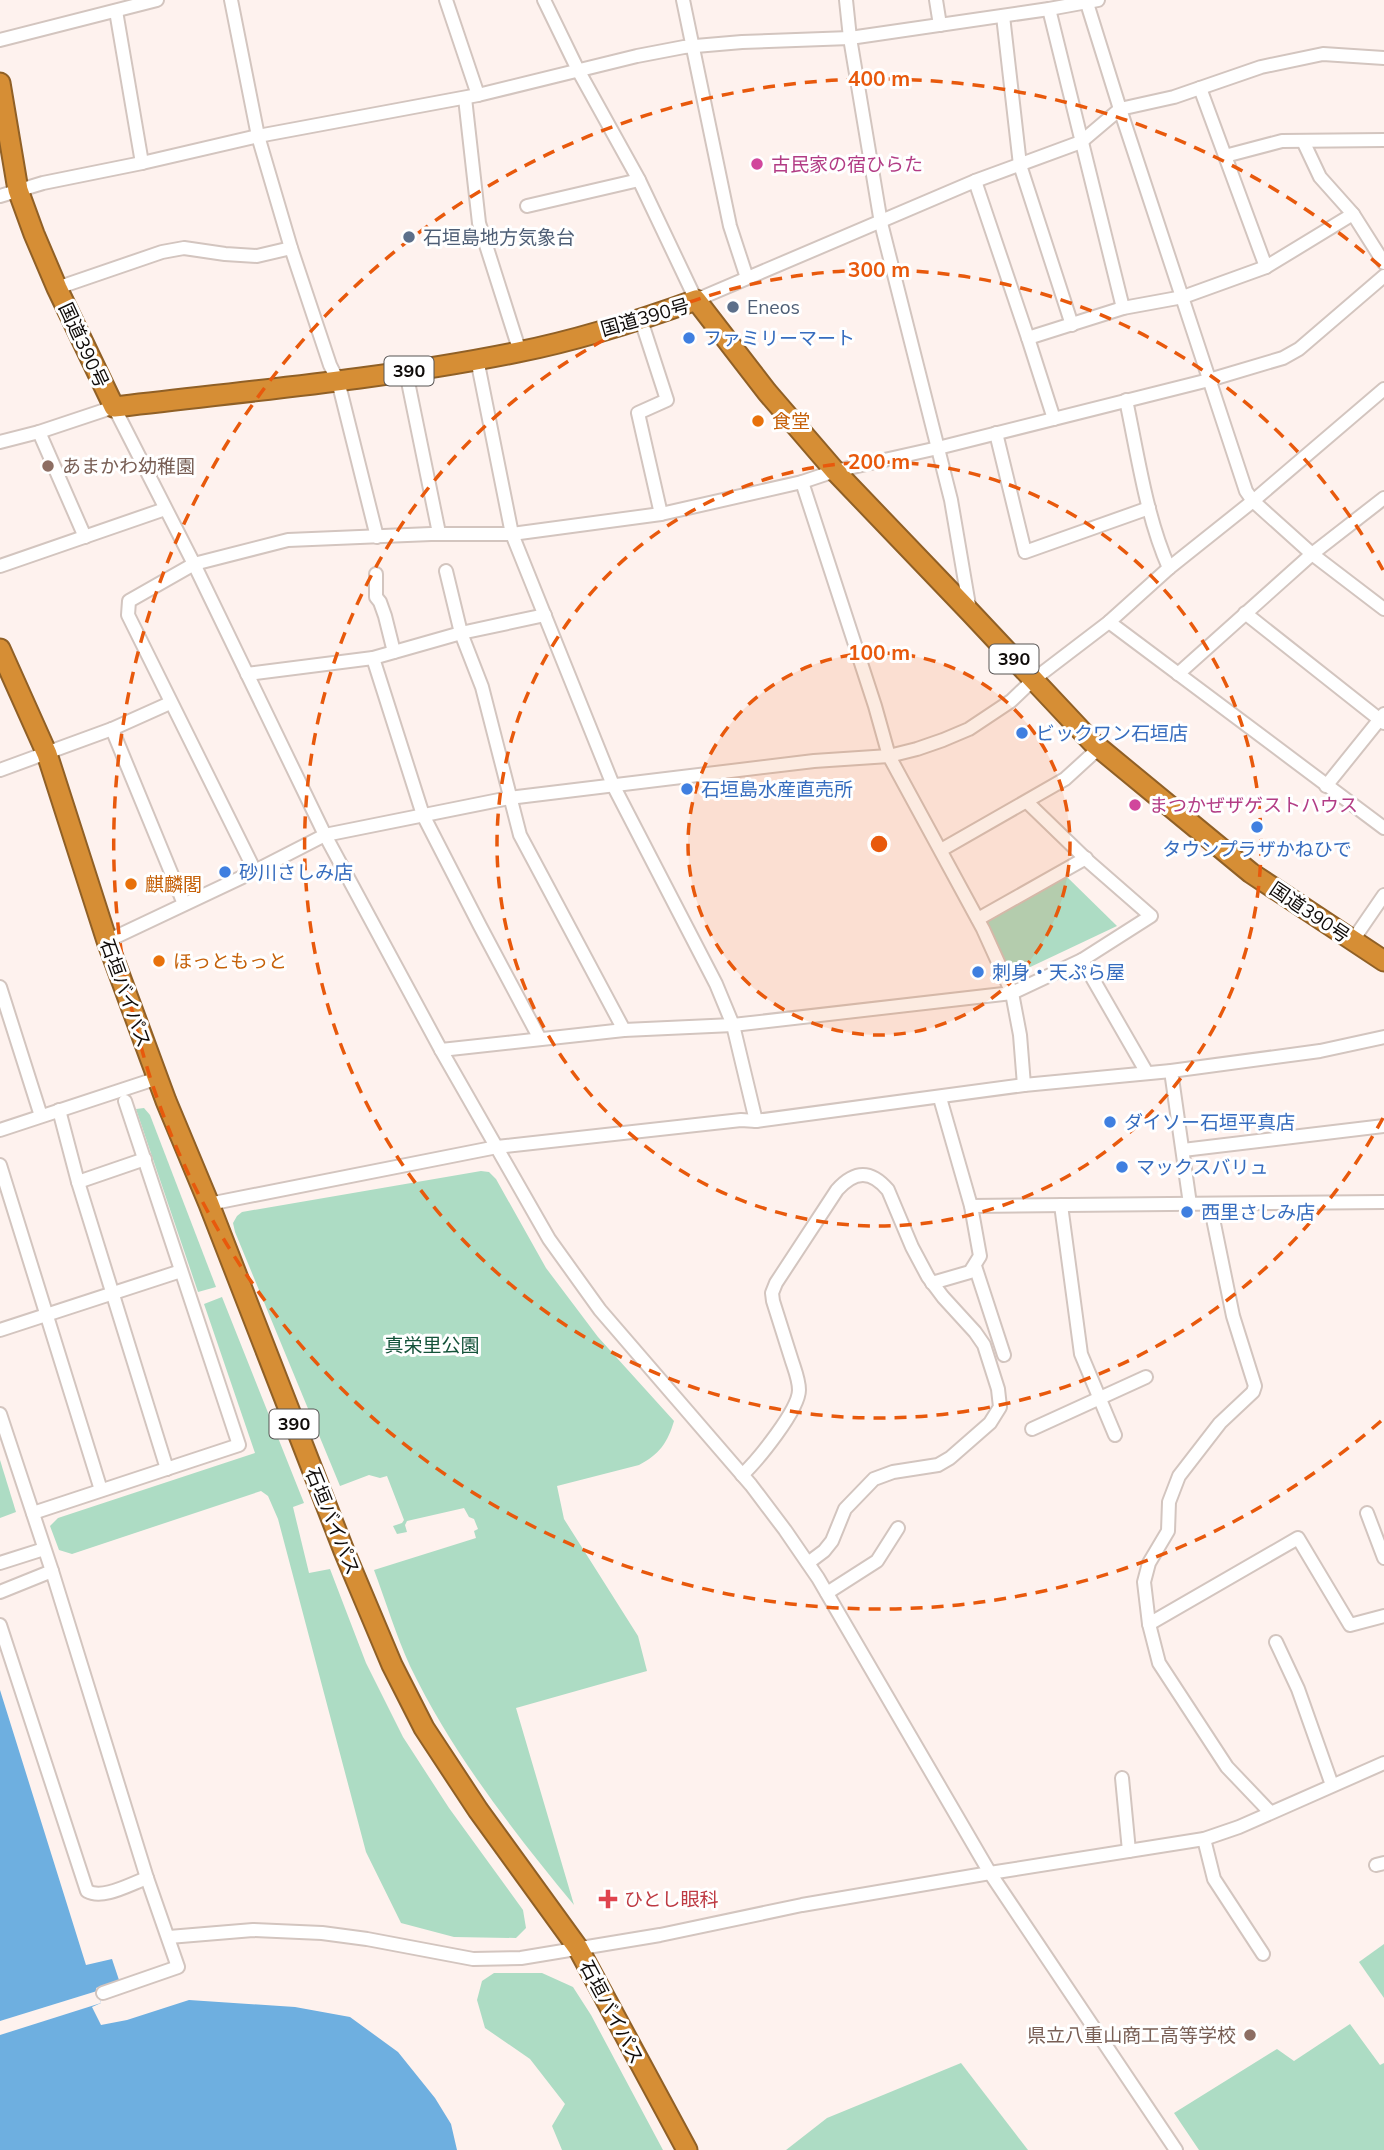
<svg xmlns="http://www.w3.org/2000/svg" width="1384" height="2150" font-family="Mulish,'Noto Sans JP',sans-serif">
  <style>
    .green { fill: #addcc4 }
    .water { fill: #6eafe0 }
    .pier { fill: #fef2ee }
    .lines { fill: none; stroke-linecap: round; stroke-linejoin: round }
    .minor-casing { stroke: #d3c5bf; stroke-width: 16 }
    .highway-casing { stroke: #906026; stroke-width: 23 }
    .minor { stroke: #fff; stroke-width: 12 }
    .highway { stroke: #d68e35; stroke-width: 19 }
    .ring { fill: none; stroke: #e8590c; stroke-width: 3.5; stroke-dasharray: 12 9 }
    .hotel-dot { fill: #d1479c; stroke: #fff; stroke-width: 2.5 }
    .service-dot { fill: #5c6f8a; stroke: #fff; stroke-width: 2.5 }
    .shop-dot { fill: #3f7fe0; stroke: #fff; stroke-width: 2.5 }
    .food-dot { fill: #e8710a; stroke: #fff; stroke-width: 2.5 }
    .education-dot { fill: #8d6e63; stroke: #fff; stroke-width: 2.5 }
    .health-dot { fill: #e0444e; stroke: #fff; stroke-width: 2.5 }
    .labels { text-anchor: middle; stroke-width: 6; stroke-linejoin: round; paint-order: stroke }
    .shield { fill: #fff; stroke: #575453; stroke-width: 2 }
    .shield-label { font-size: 18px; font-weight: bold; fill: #0f0b09 }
    .hotel-label { font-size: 19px; fill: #b23c85; stroke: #fff; text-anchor: start }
    .service-label { font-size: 19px; fill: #4e5e75; stroke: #fff; text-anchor: start }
    .street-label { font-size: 19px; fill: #0f0b09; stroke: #fff }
    .shop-label { font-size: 19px; fill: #366cbe; stroke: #fff; text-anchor: start }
    .food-label { font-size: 19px; fill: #c56008; stroke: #fff; text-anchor: start }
    .education-label { font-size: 19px; fill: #785e54; stroke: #fff; text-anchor: start }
    .park-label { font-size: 19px; fill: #14533a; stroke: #fff }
    .health-label { font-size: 19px; fill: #be3a42; stroke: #fff; text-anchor: start }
    .centre { fill: #e8590c; stroke: #fff; stroke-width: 3.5 }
    .ring-label { font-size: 21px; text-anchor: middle; font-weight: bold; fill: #e8590c; stroke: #fff; stroke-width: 6; stroke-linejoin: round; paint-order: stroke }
  </style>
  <rect width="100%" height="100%" fill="#fef2ee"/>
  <g class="green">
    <path d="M1065 875 1117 926 1009 977 982 920Z"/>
    <path d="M144 1108 150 1115 216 1287 198 1292 136 1109Z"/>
    <path d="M481 1171 489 1172 496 1179 546 1268 598 1337 674 1421C668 1442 659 1455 639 1465L557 1486 564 1519 638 1636 647 1671 516 1708 574 1905C513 1831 452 1753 410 1666 396 1635 386 1602 374 1570L476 1538 474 1531 478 1529 474 1519 469 1517 464 1508 407 1521 405 1525 407 1532 397 1534 393 1526 402 1523 404 1520 387 1476 380 1478 369 1475 340 1486 235 1232 233 1223 237 1216 242 1212Z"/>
    <path d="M222 1297 304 1503 293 1507 309 1573 330 1569 366 1663 403 1737 449 1808 523 1910 526 1928 516 1938 454 1937 401 1923 366 1852 278 1519 268 1496 261 1491 72 1554 59 1550 50 1526 58 1518 255 1453 204 1304Z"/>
    <path d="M0 1460 16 1512 0 1518Z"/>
    <path d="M1384 1944V1998L1359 1962Z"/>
    <path d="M494 1973H542L573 1987 591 2015 663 2150H562L552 2126 565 2104 530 2059 485 2028 477 2000 482 1981Z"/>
    <path d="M1350 2024 1380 2065 1384 2063V2150H1199L1174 2113 1277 2049 1294 2061Z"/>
    <path d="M961 2063 1028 2150H786L827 2118Z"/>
  </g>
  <path class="water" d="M0 1690 86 1965 112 1959 119 1980 96 1988 101 2003 92 2007 101 2025 127 2020 189 2000 295 2007 350 2017 398 2052 435 2098 451 2124 457 2150H0Z"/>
  <path class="pier" d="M97 1991 101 2003 0 2035V2021Z"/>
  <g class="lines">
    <defs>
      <g id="minor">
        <path d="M231 0 258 136 291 248 330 365 338 381 377 537"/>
        <path d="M446 0 478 95"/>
        <path d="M544 0 578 70 639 180 696 300 975 181 1081 142 1120 109 1174 97 1261 67 1323 54 1384 58"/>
        <path d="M683 0 730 226 747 278"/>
        <path d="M846 0 850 38 881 223 951 500 970 611"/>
        <path d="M936 0 940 25"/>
        <path d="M1086 0 1120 109 1246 491 1253 501 1312 554 1384 609"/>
        <path d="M1049 9 1123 308"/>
        <path d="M116 11 142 163"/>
        <path d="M1003 16 1020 165 1072 325"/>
        <path d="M0 40 157 0"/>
        <path d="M1200 88 1266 267"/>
        <path d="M465 98 479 223 520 352"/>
        <path d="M1303 141 1320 177 1353 214 1384 263"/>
        <path d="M1225 156 1282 141 1384 140"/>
        <path d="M975 181 1028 338 1123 308 1183 297 1266 267 1353 214"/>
        <path d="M0 196 43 183 142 163 258 136 478 95 637 56 684 47 742 42 850 38 1049 9 1098 0"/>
        <path d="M527 206 639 180"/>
        <path d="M57 288 162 252 184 248 225 254 257 256 291 248"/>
        <path d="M641 320 667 400 638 413 661 514"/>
        <path d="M1028 338 1054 419"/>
        <path d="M477 359 512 534 613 785 716 984 733 1025 756 1121"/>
        <path d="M406 372 439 533"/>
        <path d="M1126 400C1138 456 1146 516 1169 568"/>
        <path d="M39 432 85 537"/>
        <path d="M996 433 1025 552 1149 508"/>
        <path d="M0 442 39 432 114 407 194 564 325 835 441 1050 549 1239 600 1310 751 1485 785 1530 818 1578 990 1873 1176 2150"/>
        <path d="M802 482 875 706 889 756 983 929 1012 993 1020 1035 1024 1085"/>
        <path d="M0 566 165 509"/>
        <path d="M446 571 461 633 482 687 520 835 624 1030"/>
        <path d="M376 574V597L380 602 385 616 394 652"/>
        <path d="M1245 613 1384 723"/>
        <path d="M1109 622 1384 828"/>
        <path d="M373 658 423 815 480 926 540 1039"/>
        <path d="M247 674 373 658 461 633 545 615"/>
        <path d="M1178 674 1312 554 1384 498"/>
        <path d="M112 729 184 904"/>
        <path d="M0 770 112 729 170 703"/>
        <path d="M1326 786 1384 714"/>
        <path d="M941 850 1065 779 1099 748"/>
        <path d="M255 871 128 615 129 601 194 564 288 540 431 534H512L661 514 802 482 835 471 938 448 1209 380 1283 358 1299 349 1384 276"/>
        <path d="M978 919 1086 858"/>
        <path d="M1353 940 1384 895"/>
        <path d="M107 941 255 871 325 835 509 798 814 761 889 756 917 749 943 740 969 729 1011 701 1033 680 1109 622 1169 568 1253 501 1384 389"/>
        <path d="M1082 960 1147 1073"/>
        <path d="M0 987 41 1116"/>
        <path d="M441 1050 624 1030 733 1025 1012 993 1082 960 1151 916 1088 861 1027 802"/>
        <path d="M1171 1071 1190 1204"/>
        <path d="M59 1110 78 1182 167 1469"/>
        <path d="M0 1130 158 1078"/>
        <path d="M1183 1150 1384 1126"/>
        <path d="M0 1165 101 1490"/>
        <path d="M78 1182 145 1159"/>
        <path d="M209 1204 497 1147 741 1120 756 1121 1024 1085 1171 1071 1320 1051 1384 1037"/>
        <path d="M1210 1204 1233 1316 1255 1386 1253 1392 1220 1423 1179 1476 1169 1502 1168 1531 1149 1563 1144 1582 1149 1624 1159 1663 1227 1767 1270 1812"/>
        <path d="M1061 1205 1081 1354 1115 1435"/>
        <path d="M971 1206 1384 1202"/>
        <path d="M975 1266 1004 1355"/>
        <path d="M932 1283 970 1272 980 1256 971 1206 940 1098"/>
        <path d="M0 1330 181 1271"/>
        <path d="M0 1414 52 1571 147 1878 178 1967 103 1993"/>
        <path d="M1032 1429 1146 1377"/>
        <path d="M742 1475C757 1461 799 1410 799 1390 799 1379 794 1368 791 1358 785 1339 779 1320 773 1301L772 1293 776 1283 837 1190C855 1170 871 1170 888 1190L912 1247 928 1277 943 1297 975 1332 984 1345 998 1389 1000 1407 990 1423 950 1458 938 1465 893 1472 874 1479 845 1509 832 1541 824 1551 808 1563"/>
        <path d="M33 1513 239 1445 125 1101"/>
        <path d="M1367 1513 1384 1558"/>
        <path d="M0 1563 44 1549"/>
        <path d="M0 1592 52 1571"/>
        <path d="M827 1593 877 1561 898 1528"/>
        <path d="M1149 1624 1298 1538 1350 1625 1384 1616"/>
        <path d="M0 1625 87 1891C103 1900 130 1884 147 1878"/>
        <path d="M1276 1642 1298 1689 1332 1785"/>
        <path d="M1122 1778 1129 1851"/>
        <path d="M1204 1839 1214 1879 1263 1954"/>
        <path d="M1376 1865 1384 1863"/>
        <path d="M169 1937 253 1930 322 1933 367 1939 473 1959 521 1958 660 1935 802 1905 990 1873 1204 1839 1239 1827 1384 1763"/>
      </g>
      <g id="highway">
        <path d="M0 83 18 190 34 234 57 288 114 407C249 391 385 379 518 352 579 340 638 321 696 300L767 392 835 471 970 612 1092 742 1251 873 1384 961"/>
        <path d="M0 649 47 754 107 941 166 1101 209 1204 344 1551 392 1665 424 1728 478 1810 578 1948 687 2150"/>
      </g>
    </defs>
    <use href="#minor" class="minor-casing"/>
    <use href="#highway" class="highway-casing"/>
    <use href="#minor" class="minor"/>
    <use href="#highway" class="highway"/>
  </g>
  <circle cx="879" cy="844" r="191" fill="#e8590c" fill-opacity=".12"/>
  <g class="ring">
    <circle cx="879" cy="844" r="191"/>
    <circle cx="879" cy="844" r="382"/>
    <path d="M1383 1118A574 574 0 1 1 1383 570"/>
    <path d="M1381 1421A765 765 0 1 1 1381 267"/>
  </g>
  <g class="hotel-dot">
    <circle cx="757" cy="164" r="7"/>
    <circle cx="1135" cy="805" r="7"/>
  </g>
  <g class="service-dot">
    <circle cx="409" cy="237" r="7"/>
    <circle cx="733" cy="307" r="7"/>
  </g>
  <g class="shop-dot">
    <circle cx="689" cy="338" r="7"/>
    <circle cx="1022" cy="733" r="7"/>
    <circle cx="687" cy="789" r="7"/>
    <circle cx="1257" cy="827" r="7"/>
    <circle cx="225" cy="872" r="7"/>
    <circle cx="978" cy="972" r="7"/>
    <circle cx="1110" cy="1122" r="7"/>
    <circle cx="1122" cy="1167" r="7"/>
    <circle cx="1187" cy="1212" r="7"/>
  </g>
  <g class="food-dot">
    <circle cx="758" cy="421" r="7"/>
    <circle cx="131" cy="884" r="7"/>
    <circle cx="159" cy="961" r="7"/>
  </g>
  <g class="education-dot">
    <circle cx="48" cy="466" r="7"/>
    <circle cx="1250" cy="2035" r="7"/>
  </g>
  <path class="health-dot" d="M604.5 1888.5h7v7h7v7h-7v7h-7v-7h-7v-7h7z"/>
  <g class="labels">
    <g class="shield">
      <rect x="384.5" y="356.5" width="49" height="29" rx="5"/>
      <rect x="989.5" y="644.5" width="49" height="29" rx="5"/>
      <rect x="269.5" y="1409.5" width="49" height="29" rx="5"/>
    </g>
    <g class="shield-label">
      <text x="409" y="377">390</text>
      <text x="1014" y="665">390</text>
      <text x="294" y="1430">390</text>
    </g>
    <g class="hotel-label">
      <text x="771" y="171">古民家の宿ひらた</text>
      <text x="1149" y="812">まつかぜザゲストハウス</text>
    </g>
    <g class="service-label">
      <text x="423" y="244">石垣島地方気象台</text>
      <text x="747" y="314">Eneos</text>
    </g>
    <g class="street-label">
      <text transform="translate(645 317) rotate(-16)" y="7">国道390号</text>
      <text transform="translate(84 345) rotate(65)" y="7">国道390号</text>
      <text transform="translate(1310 912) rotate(34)" y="7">国道390号</text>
      <text transform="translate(126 993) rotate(70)" y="7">石垣バイパス</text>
      <text transform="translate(333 1521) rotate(68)" y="7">石垣バイパス</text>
      <text transform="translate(612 2012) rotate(62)" y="7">石垣バイパス</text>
    </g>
    <g class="shop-label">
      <text x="703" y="345">ファミリーマート</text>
      <text x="1036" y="740">ビックワン石垣店</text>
      <text x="701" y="796">石垣島水産直売所</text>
      <text x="1257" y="856" text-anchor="middle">タウンプラザかねひで</text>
      <text x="239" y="879">砂川さしみ店</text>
      <text x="992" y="979">刺身・天ぷら屋</text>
      <text x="1124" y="1129">ダイソー石垣平真店</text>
      <text x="1136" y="1174">マックスバリュ</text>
      <text x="1201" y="1219">西里さしみ店</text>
    </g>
    <g class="food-label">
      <text x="772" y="428">食堂</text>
      <text x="145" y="891">麒麟閣</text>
      <text x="173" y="968">ほっともっと</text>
    </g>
    <g class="education-label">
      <text x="62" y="473">あまかわ幼稚園</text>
      <text x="1236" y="2042" text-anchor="end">県立八重山商工高等学校</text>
    </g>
    <g class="park-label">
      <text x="432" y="1352">真栄里公園</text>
    </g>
    <g class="health-label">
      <text x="624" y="1906">ひとし眼科</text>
    </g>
  </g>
  <circle cx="879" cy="844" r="10" class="centre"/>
  <g class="ring-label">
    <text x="879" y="86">400 m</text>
    <text x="879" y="277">300 m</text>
    <text x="879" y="469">200 m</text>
    <text x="879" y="660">100 m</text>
  </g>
</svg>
